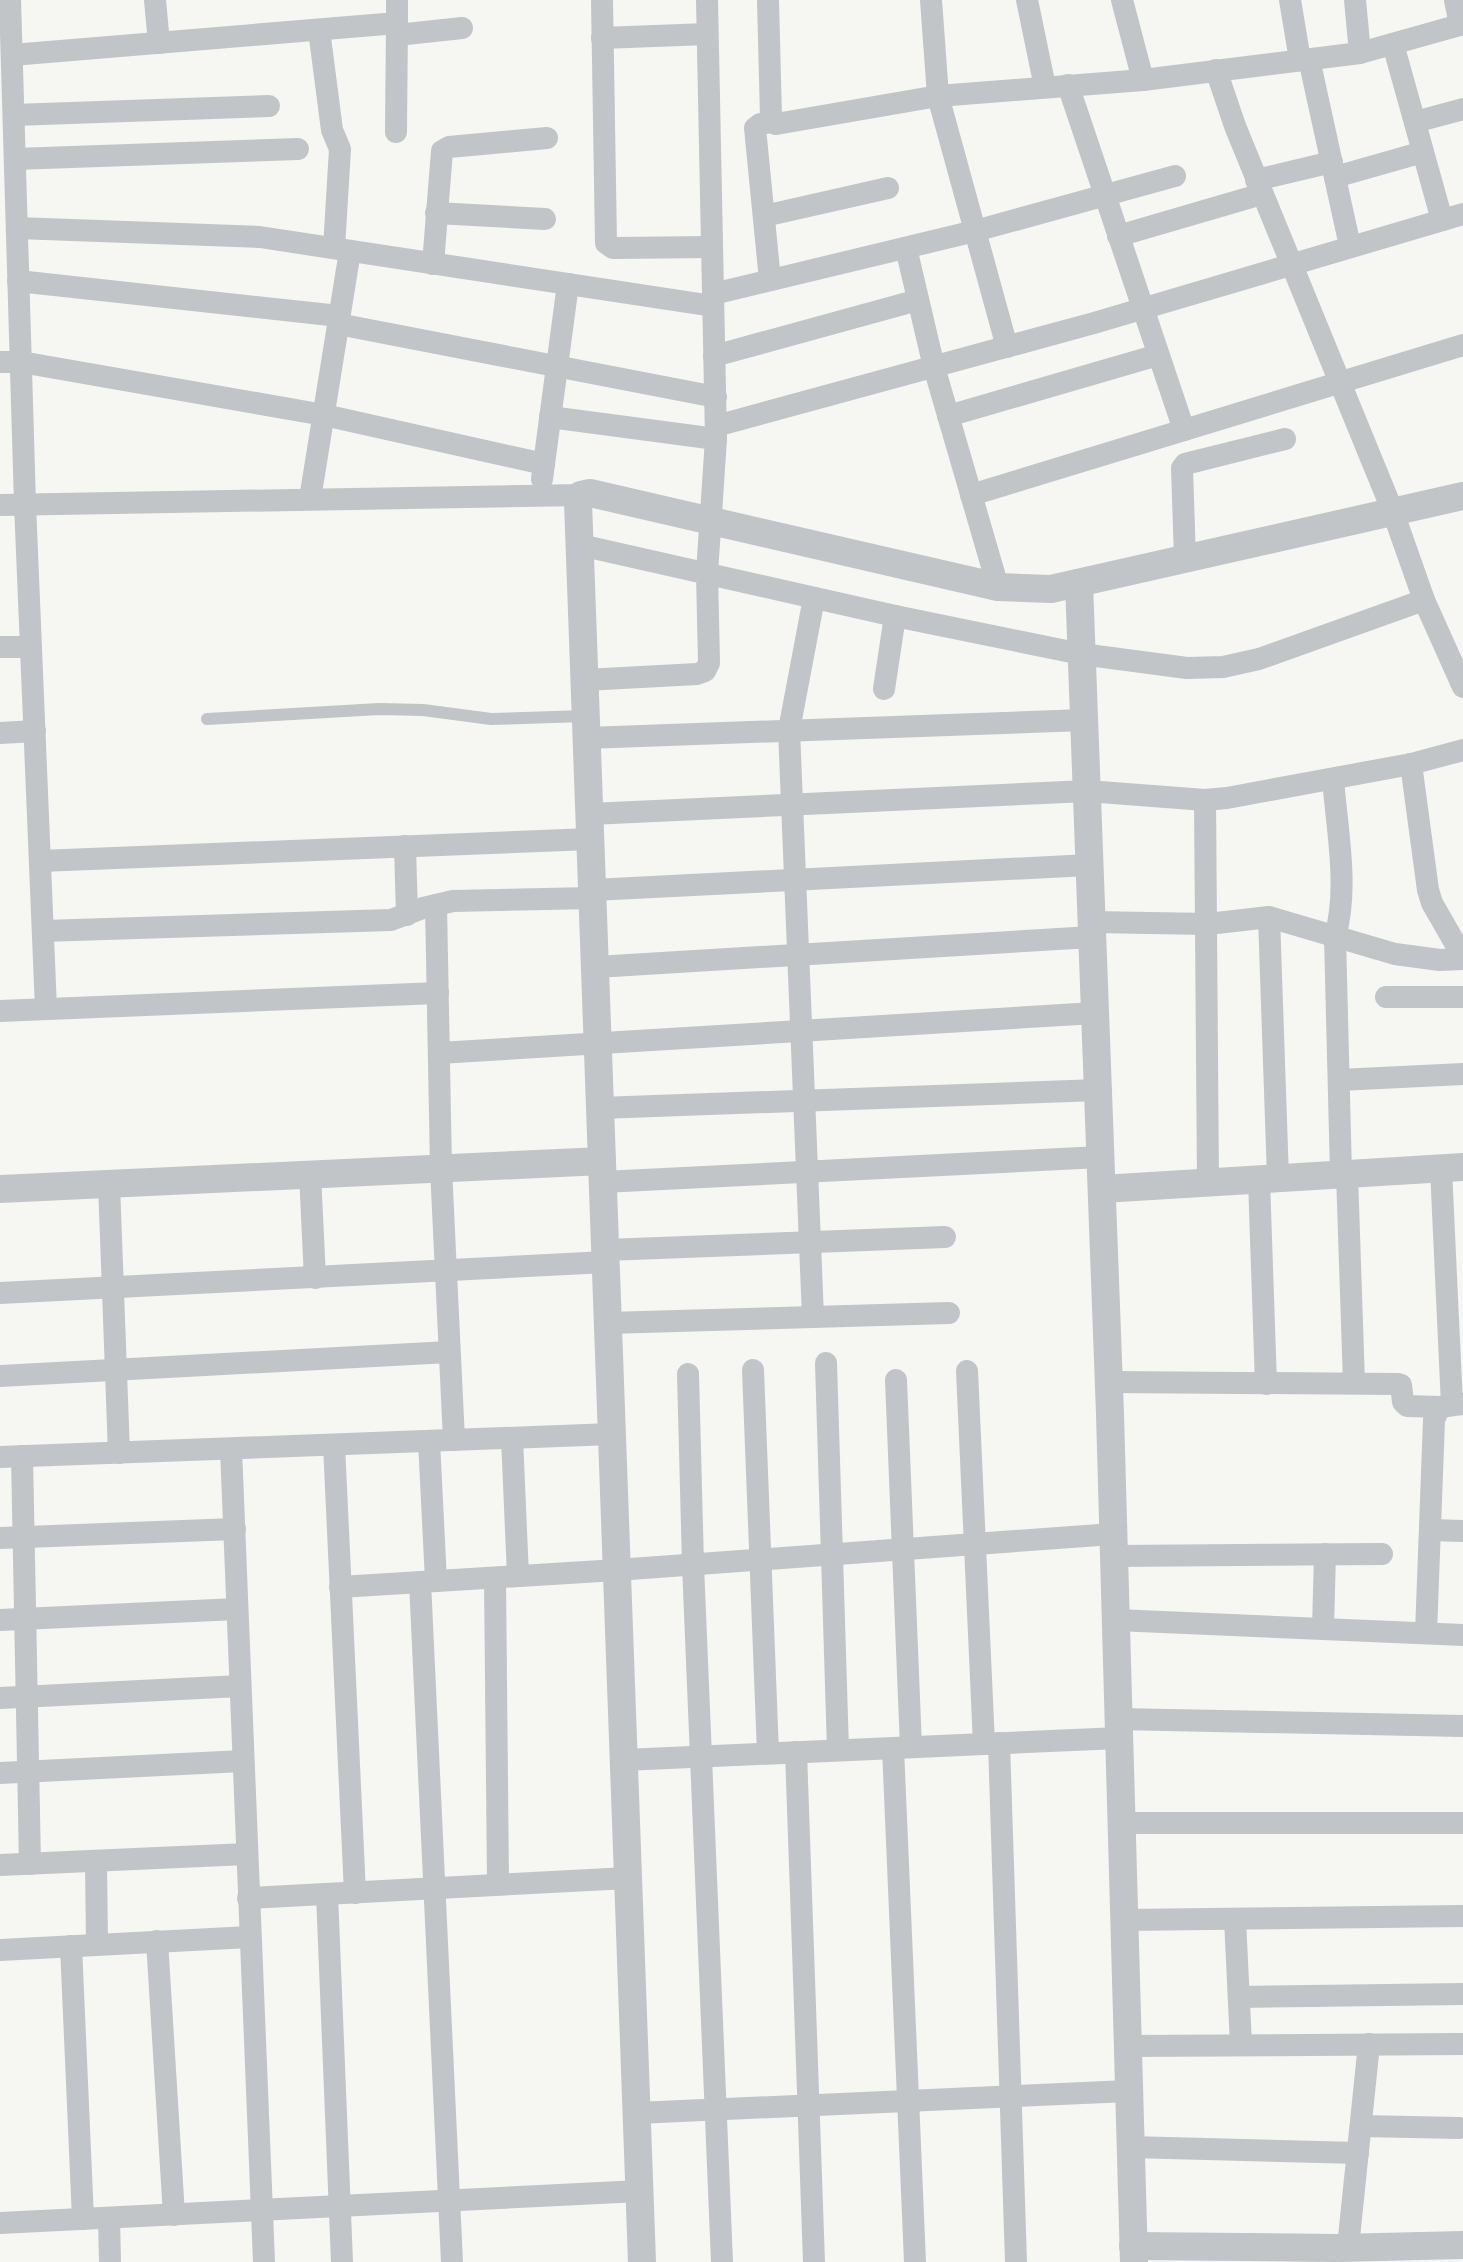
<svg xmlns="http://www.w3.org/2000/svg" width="1463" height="2262" font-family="'Fira Sans Condensed',sans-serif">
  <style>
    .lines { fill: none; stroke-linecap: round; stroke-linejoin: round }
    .service { stroke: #c1c5c8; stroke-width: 12 }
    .minor { stroke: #c1c5c8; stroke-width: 22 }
    .tertiary { stroke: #c1c5c8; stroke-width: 28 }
  </style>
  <rect width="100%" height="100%" fill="#f6f6f3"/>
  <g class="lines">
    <path class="service" d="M207 719 379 709 423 710 491 719 585 716"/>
    <g class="minor">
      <path d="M10 0 25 504 46 1009"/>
      <path d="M155 0 159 43"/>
      <path d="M602 0 606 243 613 248 712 247"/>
      <path d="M768 0 771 118 776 124 938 96 1143 80 1360 53 1463 24"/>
      <path d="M931 0 938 96 1007 347"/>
      <path d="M1027 0 1045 87"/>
      <path d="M1122 0 1143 80"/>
      <path d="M1290 0 1300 60"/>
      <path d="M1355 0 1360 53"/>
      <path d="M1455 0 1460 25"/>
      <path d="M319 30 332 130 340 149 334 248"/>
      <path d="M397 35 462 28"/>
      <path d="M602 38 707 34"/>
      <path d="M1393 44 1442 220"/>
      <path d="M12 55 397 23V0"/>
      <path d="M1309 59 1350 246"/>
      <path d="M1216 70 1235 126 1393 512 1424 600 1463 687"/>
      <path d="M1068 85 1184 430"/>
      <path d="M14 115 269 106"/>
      <path d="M1415 122 1463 109"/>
      <path d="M396 132 397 23"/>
      <path d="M15 159 298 149"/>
      <path d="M1335 177 1423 152"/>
      <path d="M1256 180 1332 162"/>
      <path d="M436 213 545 219"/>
      <path d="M764 216 888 188"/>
      <path d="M17 228 260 237 713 306"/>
      <path d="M1118 236 1262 194"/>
      <path d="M906 248 934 367 998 587"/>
      <path d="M433 264 442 151 449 147 547 138"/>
      <path d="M770 280 755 128 760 124 773 122"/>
      <path d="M18 281 339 316"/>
      <path d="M713 294 975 231 1175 176"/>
      <path d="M338 324 716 397"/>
      <path d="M714 356 918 300"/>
      <path d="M0 362H21L324 415 544 464"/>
      <path d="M948 416 1158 355"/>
      <path d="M550 417 716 439"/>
      <path d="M716 426 1094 323 1463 214"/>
      <path d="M542 479 568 284"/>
      <path d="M971 495 1463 345"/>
      <path d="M310 499 350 251"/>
      <path d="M0 505 581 495"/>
      <path d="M580 545 895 616 1081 654 1187 668 1223 667 1259 659 1424 600"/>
      <path d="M1185 559 1182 468 1185 464 1285 439"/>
      <path d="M0 647H31"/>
      <path d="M585 680 697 674 705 671 709 663 707 573 716 439 707 0"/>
      <path d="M884 689 895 616"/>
      <path d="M0 733 35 731"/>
      <path d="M587 738 1084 720"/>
      <path d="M1411 764 1428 890 1432 903 1463 957"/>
      <path d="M1333 779C1337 830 1349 888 1335 937L1341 1174"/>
      <path d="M1205 800 1208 1183"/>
      <path d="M590 814 1087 791 1205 800 1227 798 1411 764 1463 750"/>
      <path d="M405 846 407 915"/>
      <path d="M40 861 591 839"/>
      <path d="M593 890 1089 865"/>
      <path d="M436 905 441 1168 454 1440"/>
      <path d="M1269 917 1278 1178"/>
      <path d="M1091 922 1208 924 1269 917 1395 954 1440 960 1463 959"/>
      <path d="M43 931 391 920 423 908 453 901 593 898"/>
      <path d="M596 967 1092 937"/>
      <path d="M1386 997H1463"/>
      <path d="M0 1011 438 993"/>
      <path d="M439 1053 1095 1013"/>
      <path d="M1339 1080 1463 1074"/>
      <path d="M600 1108 1098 1090"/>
      <path d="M1441 1169 1452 1405"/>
      <path d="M310 1174 315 1278"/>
      <path d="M1347 1174 1354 1383"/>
      <path d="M1259 1180 1266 1384"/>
      <path d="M603 1182 1100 1157"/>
      <path d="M109 1184 119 1453"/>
      <path d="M606 1250 945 1237"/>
      <path d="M0 1293 606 1262"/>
      <path d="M813 1317 789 730 814 598"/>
      <path d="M608 1323 949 1313"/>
      <path d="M826 1363 838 1750"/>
      <path d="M753 1370 768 1753"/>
      <path d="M967 1371 984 1744"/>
      <path d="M688 1374 693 1565 722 2262"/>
      <path d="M0 1376 449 1352"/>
      <path d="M896 1380 911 1747"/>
      <path d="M1109 1382 1398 1384 1401 1385 1403 1402 1407 1406 1440 1407"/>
      <path d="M512 1438 518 1576"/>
      <path d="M429 1441 436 1581"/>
      <path d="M334 1445 355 1893"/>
      <path d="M231 1449 264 2262"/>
      <path d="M22 1456 30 1864"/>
      <path d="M0 1457 612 1434"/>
      <path d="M1430 1530 1463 1531"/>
      <path d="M0 1538 235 1529"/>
      <path d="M1114 1556 1382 1554"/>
      <path d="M495 1578 498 1883"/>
      <path d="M420 1582 452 2262"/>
      <path d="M340 1587 617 1570 1113 1534"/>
      <path d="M0 1620 237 1609"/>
      <path d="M1116 1620 1463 1635"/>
      <path d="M1323 1628 1325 1554"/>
      <path d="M1426 1633 1434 1420 1440 1407 1463 1404"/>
      <path d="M0 1698 240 1686"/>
      <path d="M1118 1719 1463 1726"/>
      <path d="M999 1743 1016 2262"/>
      <path d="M893 1748 915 2262"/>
      <path d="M796 1752 814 2262"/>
      <path d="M624 1760 1119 1738"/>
      <path d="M0 1773 243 1761"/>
      <path d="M1121 1823H1463"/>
      <path d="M96 1861 97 1944"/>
      <path d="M0 1865 247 1854"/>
      <path d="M327 1894 342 2262"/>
      <path d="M248 1898 628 1878"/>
      <path d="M1235 1919 1241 2045"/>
      <path d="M1124 1920 1463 1916"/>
      <path d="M157 1941 174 2215"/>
      <path d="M71 1946 83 2219"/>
      <path d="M0 1950 250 1937"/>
      <path d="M1239 1997 1463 1994"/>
      <path d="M1127 2046 1463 2044"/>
      <path d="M637 2113 1128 2091"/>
      <path d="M1361 2126 1459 2128"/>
      <path d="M1130 2147 1358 2153"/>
      <path d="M109 2218 110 2262"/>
      <path d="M0 2223 640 2191"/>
      <path d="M1348 2247 1369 2044"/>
    </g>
    <g class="tertiary">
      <path d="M1079 583 1110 1414 1134 2262"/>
      <path d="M0 1189 602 1161"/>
      <path d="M1102 1189 1463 1167"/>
      <path d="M1133 2246 1337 2248 1463 2245"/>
      <path d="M642 2262 578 502 581 495 590 493 998 587 1051 589 1463 496"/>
    </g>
  </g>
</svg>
